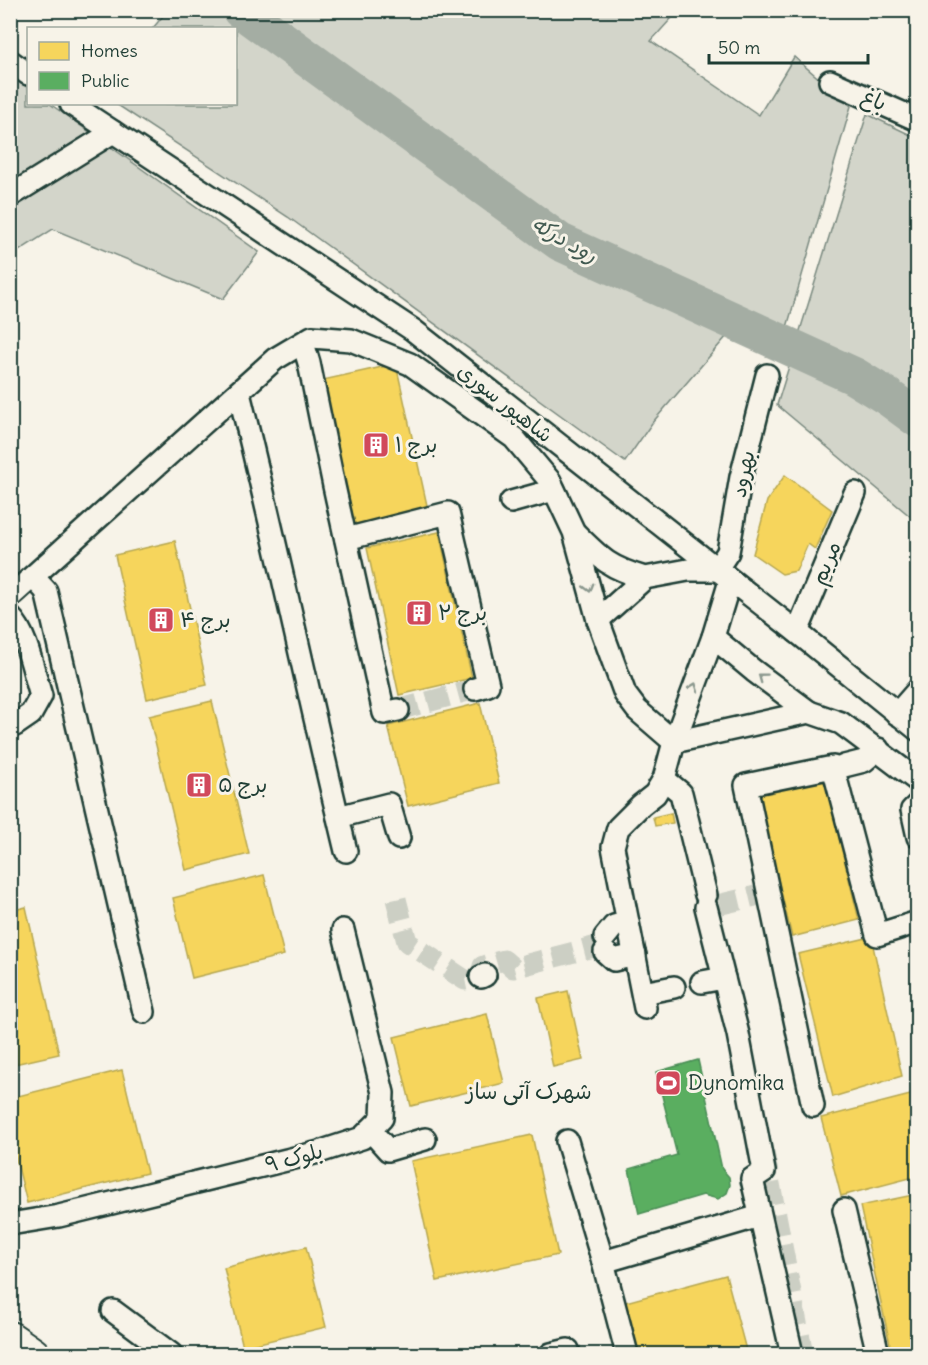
<svg xmlns="http://www.w3.org/2000/svg" width="928" height="1365" font-family="Delius,'Playpen Sans Arabic',sans-serif">
  <style>
    .green { fill: #d3d5ca; stroke: #79897f; stroke-width: 1.5 }
    .homes { fill: #f6d55c; stroke: #b6a750; stroke-width: 1.5 }
    .public { fill: #5aae61; stroke: #488c54; stroke-width: 1.5 }
    .lines { fill: none; stroke-linecap: round; stroke-linejoin: round }
    .river { stroke: #a4ada3; stroke-width: 38 }
    .minor-tunnel { stroke: #cccfc4; stroke-width: 21; stroke-dasharray: 21 10; stroke-linecap: butt }
    .minor-casing { stroke: #1f3d34; stroke-width: 26 }
    .highway-casing { stroke: #1f3d34; stroke-width: 36 }
    .minor { stroke: #f7f3e8; stroke-width: 21 }
    .highway { stroke: #f7f3e8; stroke-width: 32 }
    .oneway { stroke: #8b988e }
    .labels { text-anchor: middle; stroke-width: 6; stroke-linejoin: round; paint-order: stroke }
    .street-label { font-size: 21px; fill: #1f3d34; stroke: #f7f3e8 }
    .poi-label { font-size: 21px; fill: #1f3d34; stroke: #f7f3e8; text-anchor: start }
    .water-label { font-size: 22px; font-style: italic; fill: #405950; stroke: #f7f3e8 }
    .neighbourhood-label { font-size: 22px; fill: #1f3d34; stroke: #f7f3e8 }
  </style>
  <rect width="100%" height="100%" fill="#f7f3e8"/>
  <filter id="ink" filterUnits="userSpaceOnUse"><feTurbulence type="fractalNoise" baseFrequency=".0167" numOctaves="2"/><feDisplacementMap in="SourceGraphic" scale="12" xChannelSelector="R" yChannelSelector="G"/><feConvolveMatrix kernelMatrix="1 2 1 2 8 2 1 2 1" color-interpolation-filters="sRGB"/></filter>
  <g filter="url(#ink)">
    <g class="green">
      <path d="M679 10 651 41 759 115 794 57 851 106 779 355 727 336 652 423 625 462 288 217 116 104H236V28H153L167 11Z"/>
      <path d="M11 76 28 88V104H50L259 252 223 299 53 229 11 256Z"/>
      <path d="M867 114 917 138V522L777 405Z"/>
    </g>
    <g class="homes">
      <path d="M396 364 428 510 355 526 323 380Z"/>
      <path d="M785 475 832 510 815 549 808 544 796 571 782 574 753 554 767 501Z"/>
      <path d="M439 532 472 678 399 695 367 548Z"/>
      <path d="M175 541 207 685 147 699 115 555Z"/>
      <path d="M212 701 249 854 186 870 149 716Z"/>
      <path d="M480 703 499 783 408 806 388 726Z"/>
      <path d="M824 776 859 920 792 937 757 793Z"/>
      <path d="M671 813 673 823 655 826 653 817Z"/>
      <path d="M264 875 284 955 192 978 173 898Z"/>
      <path d="M26 907 59 1054 10 1065V911Z"/>
      <path d="M871 937 902 1076 833 1097 798 954Z"/>
      <path d="M568 991 583 1060 553 1067 538 998Z"/>
      <path d="M487 1014 504 1083 411 1106 394 1037Z"/>
      <path d="M122 1070 147 1173 27 1203 10 1134V1098Z"/>
      <path d="M918 1093V1176L841 1196 821 1118Z"/>
      <path d="M532 1135 558 1255 437 1281 411 1161Z"/>
      <path d="M918 1194V1347L892 1353 860 1206Z"/>
      <path d="M306 1247 326 1327 243 1347 224 1268Z"/>
      <path d="M726 1275 747 1354H636L622 1303Z"/>
    </g>
    <path class="public" d="M698 1060 722 1169 729 1177 730 1185 727 1193 718 1199 703 1195 639 1214 629 1169 677 1155 656 1072Z"/>
    <g class="lines">
      <path class="river" d="M241 10 560 242 854 376 888 397 918 419"/>
      <g class="minor-tunnel">
        <path d="M398 710 475 689"/>
        <path d="M396 899 407 942 465 980 481 977 483 966 504 960 513 968 597 946 605 937"/>
        <path d="M713 927 709 907 768 893"/>
        <path d="M764 1153 803 1354"/>
      </g>
      <defs>
        <g id="minor">
          <path d="M10 61 28 74"/>
          <path d="M830 81 918 120"/>
          <path d="M71 104 413 330 797 632 918 730"/>
          <path d="M10 196 113 132"/>
          <path d="M303 343 309 363 334 486 384 713 398 710"/>
          <path d="M239 393C277 545 309 698 346 851"/>
          <path d="M511 502 554 490"/>
          <path d="M576 534C602 560 610 568 645 578"/>
          <path d="M346 539 448 513 488 685 475 689"/>
          <path d="M33 577 46 591 144 1012"/>
          <path d="M10 597 275 359 312 337 351 340 410 364 514 438 550 481 574 532 598 620 625 694 637 710 674 742"/>
          <path d="M10 617C27 633 34 674 41 696L31 714 15 725"/>
          <path d="M598 620 645 578 688 570H716L728 552 741 477 767 375"/>
          <path d="M797 632 855 493"/>
          <path d="M713 637 754 671 809 712"/>
          <path d="M897 714 918 690"/>
          <path d="M674 742 809 712 841 723 918 781"/>
          <path d="M844 766 864 761 878 749"/>
          <path d="M664 779 681 793 706 895"/>
          <path d="M918 804 912 810 918 837"/>
          <path d="M338 817 389 804 399 838"/>
          <path d="M706 907 738 1034 764 1171 752 1179 792 1354"/>
          <path d="M605 937 614 926 628 922"/>
          <path d="M605 952 614 960 635 955"/>
          <path d="M481 977 485 975"/>
          <path d="M702 982 724 978"/>
          <path d="M643 993 674 987"/>
          <path d="M645 1008 613 847 618 828 641 805 655 794 664 779 674 742 713 637 730 581"/>
          <path d="M813 1106 746 785 833 767 877 935 918 922"/>
          <path d="M370 1130 388 1150 425 1139"/>
          <path d="M567 1141 603 1262 627 1354"/>
          <path d="M844 1210 878 1354"/>
          <path d="M10 1224 59 1216 319 1152 362 1138 382 1118 383 1093 343 930"/>
          <path d="M603 1262 753 1218"/>
          <path d="M113 1311 171 1354"/>
          <path d="M551 1354 568 1350 569 1354"/>
        </g>
        <path id="highway" d="M10 1338 33 1354"/>
      </defs>
      <use href="#minor" class="minor-casing"/>
      <use href="#highway" class="highway-casing"/>
      <use href="#minor" class="minor"/>
      <use href="#highway" class="highway"/>
    </g>
    <defs><path id="oneway-chevron" d="M-2-3.5L2.5 0L-2 3.5" fill="none" stroke-width="1.6" stroke-linecap="round" stroke-linejoin="round" transform="scale(1.5)"/></defs>
    <g class="oneway">
      <use href="#oneway-chevron" transform="translate(589 588) rotate(74)"/>
      <use href="#oneway-chevron" transform="translate(762 677) rotate(-143)"/>
      <use href="#oneway-chevron" transform="translate(694 687) rotate(-70)"/>
    </g>
  </g>
  <defs>
    <symbol id="building-square" viewBox="-11 -11 22 22"><rect x="-9" y="-9" width="18" height="18" rx="4" fill="#d1495b" stroke="#f7f3e8"/><path d="M-4-6H4V6H1V3H-1V6H-4ZM-2.5-4.3h1.7v1.8h-1.7ZM.8-4.3h1.7v1.8H.8ZM-2.5-1h1.7V.8h-1.7ZM.8-1h1.7V.8H.8Z" fill="#fff"/></symbol>
    <symbol id="stadium-square" viewBox="-11 -11 22 22"><rect x="-9" y="-9" width="18" height="18" rx="4" fill="#d1495b" stroke="#f7f3e8"/><path d="M0-5a6.5 5 0 1 0 0 10a6.5 5 0 1 0 0-10ZM-3.5-1.8h7v3.6h-7Z" fill="#fff"/></symbol>
  </defs>
  <g fill-rule="evenodd">
    <use href="#building-square" x="361" y="430" width="30" height="30"/>
    <use href="#building-square" x="404" y="598" width="30" height="30"/>
    <use href="#building-square" x="146" y="605" width="30" height="30"/>
    <use href="#building-square" x="184" y="770" width="30" height="30"/>
    <use href="#stadium-square" x="653" y="1068" width="30" height="30"/>
  </g>
  <g class="labels">
    <g class="street-label">
      <text transform="translate(874 100) rotate(24)" y="7">باغ</text>
      <text transform="translate(505 403) rotate(38)" y="7">شاهپور سوری</text>
      <text transform="translate(743 474) rotate(-78)" y="7">بهرود</text>
      <text transform="translate(826 563) rotate(-67)" y="7">مریم</text>
      <text transform="translate(294 1158) rotate(-15)" y="7">بلوک ۹</text>
    </g>
    <g class="poi-label">
      <text x="395" y="452">برج ۱</text>
      <text x="438" y="620">برج ۲</text>
      <text x="180" y="627">برج ۴</text>
      <text x="218" y="792">برج ۵</text>
      <text x="688" y="1090">Dynomika</text>
    </g>
    <g class="water-label">
      <text transform="translate(565 239) rotate(30)" y="8">رود درکه</text>
    </g>
    <g class="neighbourhood-label">
      <text x="529" y="1099">شهرک آتی ساز</text>
    </g>
  </g>
  <rect width="928" height="1365" fill="none" stroke="#f7f3e8" stroke-width="36"/>
  <rect x="18" y="18" width="892" height="1329" fill="none" stroke="#1f3d34" stroke-width="2" filter="url(#ink)"/>
  <rect x="27" y="27" width="210" height="78" fill="#f7f3e8" stroke="#a1aaa0" stroke-width="1.5"/>
  <rect x="39" y="42" width="30" height="18" fill="#f6d55c" stroke="#a1aaa0" stroke-width="1.5"/>
  <text x="81" y="57" font-size="18" fill="#1f3d34">Homes</text>
  <rect x="39" y="72" width="30" height="18" fill="#5aae61" stroke="#a1aaa0" stroke-width="1.5"/>
  <text x="81" y="87" font-size="18" fill="#1f3d34">Public</text>
  <path d="M709 54v9h159v-9" fill="none" stroke="#1f3d34" stroke-width="3"/>
  <text x="718" y="54" font-size="18" fill="#1f3d34" stroke="#f7f3e8" stroke-width="4.5" paint-order="stroke">50 m</text>
</svg>
